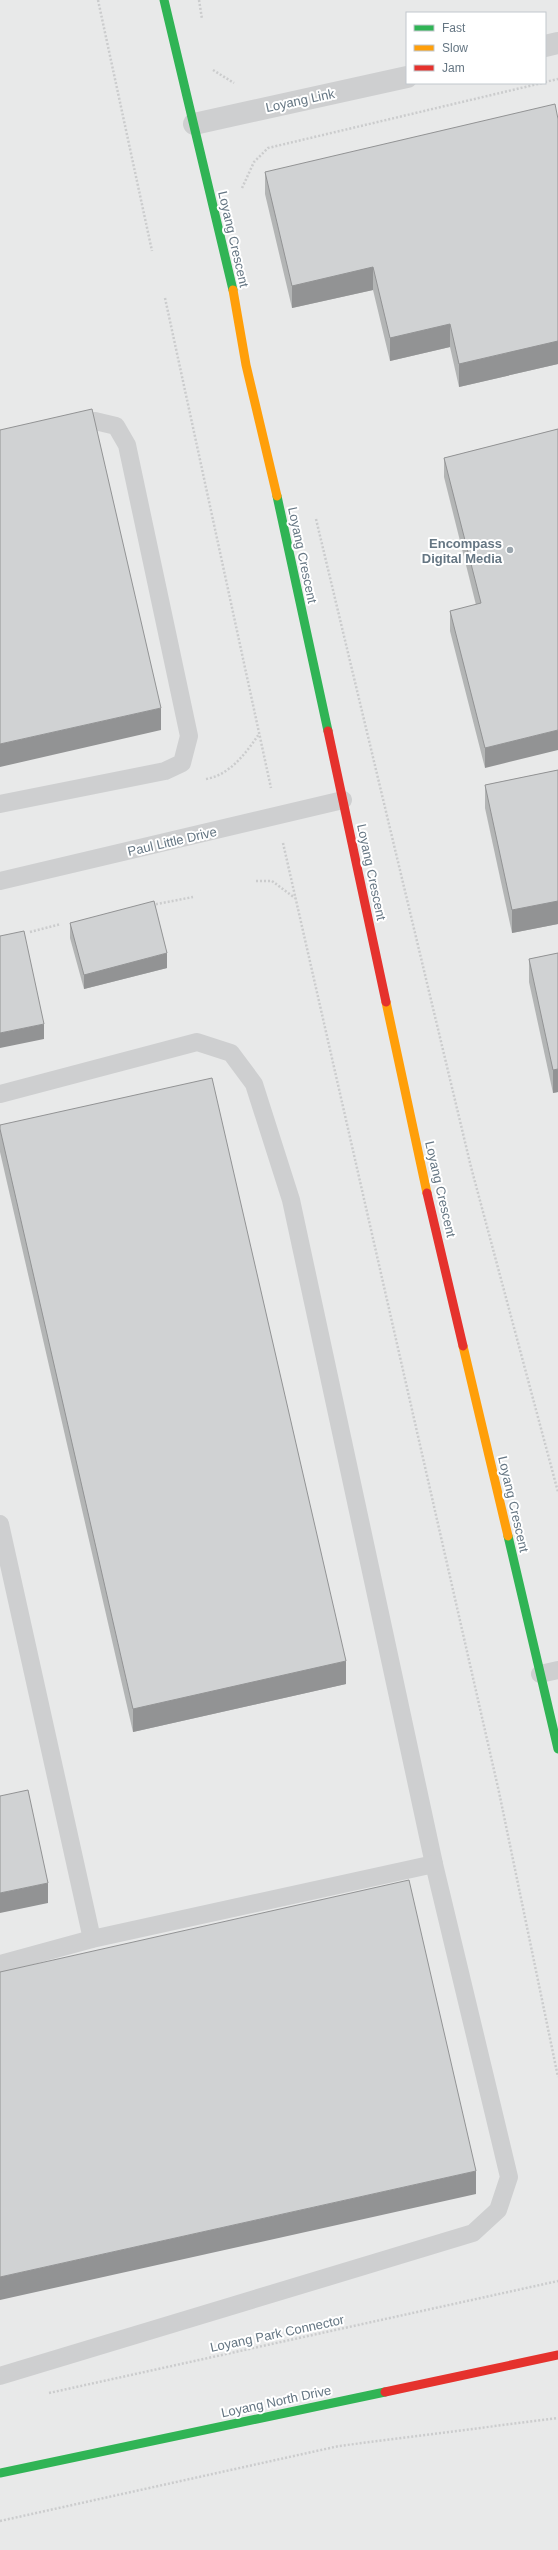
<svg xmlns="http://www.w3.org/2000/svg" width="558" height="2550" font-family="Helvetica,sans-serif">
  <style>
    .built { fill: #e8e9e9; fill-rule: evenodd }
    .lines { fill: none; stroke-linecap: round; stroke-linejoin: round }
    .path { stroke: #cbcccd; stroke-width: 2.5; stroke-dasharray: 2 2; stroke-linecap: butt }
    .lane { stroke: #cecfd0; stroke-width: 18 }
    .street { stroke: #cecfd0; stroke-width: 22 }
    .fast { stroke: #30b455; stroke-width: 9 }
    .slow { stroke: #ff9f0a; stroke-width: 9 }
    .jam { stroke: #e5322d; stroke-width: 9 }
    .wall { fill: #b3b5b5 }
    .shaded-wall { fill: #929394 }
    .building { fill: #d0d2d3; stroke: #929394 }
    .poi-dot { fill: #99a4ac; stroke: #fff; stroke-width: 1.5 }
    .labels { text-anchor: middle; stroke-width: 4; stroke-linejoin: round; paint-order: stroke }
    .street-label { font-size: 13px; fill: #657683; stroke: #fff }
    .poi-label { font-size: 13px; font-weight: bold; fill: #657683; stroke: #fff; text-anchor: end }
  </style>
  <rect width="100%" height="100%" fill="#f9f9f9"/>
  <path class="built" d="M0 0H558V2550H0ZM407 13H545V83H407Z"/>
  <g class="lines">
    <g class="path">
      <path d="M98 0 152 251"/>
      <path d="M199 0 202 19"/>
      <path d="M213 70 234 83"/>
      <path d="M545 82 558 79"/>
      <path d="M242 188 254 162 268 148 542 83"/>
      <path d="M165 298 271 788"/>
      <path d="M316 519 471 1167 558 1492"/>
      <path d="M206 779C230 775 246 753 259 734"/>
      <path d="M283 843 499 1792 558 2077"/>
      <path d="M256 881H272L295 898"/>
      <path d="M152 905 193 897"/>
      <path d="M30 932 61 924"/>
      <path d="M49 2393 558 2281"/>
      <path d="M0 2521 339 2446 558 2418"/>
    </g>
    <g class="lane">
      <path d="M0 804 165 771 182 763 189 736 127 445 116 426 95 421 70 427"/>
      <path d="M0 881 343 800"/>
      <path d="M0 1094 197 1042 231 1053 254 1084 291 1200 434 1864 509 2177 498 2210 473 2233 0 2376"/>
      <path d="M0 1524 92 1939"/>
      <path d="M540 1674 558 1670"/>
      <path d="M0 1964 92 1939 434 1864"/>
    </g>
    <g class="street">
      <path d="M545 46 558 43"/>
      <path d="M194 124 407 77"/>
    </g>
    <g class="fast">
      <path d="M164 0 233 290"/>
      <path d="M277 496 328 731"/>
      <path d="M508 1536 558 1749"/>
      <path d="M0 2473 385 2392"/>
    </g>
    <g class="slow">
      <path d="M233 290 246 365 277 496"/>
      <path d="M386 1002 427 1193"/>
      <path d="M463 1346 508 1536"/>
    </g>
    <g class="jam">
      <path d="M328 731 386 1002"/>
      <path d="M427 1193 463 1346"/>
      <path d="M385 2392 558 2355"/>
    </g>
  </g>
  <g class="wall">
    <path d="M558 119V364L459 387 450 347 390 361 373 290 292 308 265 194V172Z"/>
    <path d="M558 429 485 768 450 631V611L476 605 444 477V458Z"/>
    <path d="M558 770V924L512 933 485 808V785Z"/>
    <path d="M70 923 167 968 84 989 70 938Z"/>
    <path d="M558 953V1092L553 1093 529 982V959Z"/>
    <path d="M0 1125 346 1684 133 1732 0 1152Z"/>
  </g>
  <g class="shaded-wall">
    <path d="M373 267V290L292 308V286Z"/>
    <path d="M450 324V347L390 361V338Z"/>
    <path d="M558 341V364L459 387V364Z"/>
    <path d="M161 708V730L0 767V744Z"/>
    <path d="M558 730V750L485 768V748Z"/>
    <path d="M558 901V924L512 933V910Z"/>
    <path d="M167 953V968L84 989V975Z"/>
    <path d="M44 1024V1039L0 1048V1033Z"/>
    <path d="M558 1069V1092L553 1093V1070Z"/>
    <path d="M346 1661V1684L133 1732V1709Z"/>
    <path d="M48 1883V1903L0 1913V1893Z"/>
    <path d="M476 2171V2194L0 2300V2277Z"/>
  </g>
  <g class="building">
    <path d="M555 104 558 119V341L459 364 450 324 390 338 373 267 292 286 265 172Z"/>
    <path d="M92 409 161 708 0 744V430Z"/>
    <path d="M558 429V730L485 748 450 611 481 603 444 458Z"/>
    <path d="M558 770V901L512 910 485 785Z"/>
    <path d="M154 901 167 953 84 975 70 923Z"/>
    <path d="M24 931 44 1024 0 1033V936Z"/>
    <path d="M558 953V1069L553 1070 529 959Z"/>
    <path d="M212 1078 346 1661 133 1709 0 1129V1125Z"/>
    <path d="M28 1790 48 1883 0 1893V1796Z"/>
    <path d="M409 1880 476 2171 0 2277V1972Z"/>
  </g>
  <circle class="poi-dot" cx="510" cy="550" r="4"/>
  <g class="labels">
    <g class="street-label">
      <text transform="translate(300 100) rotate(-12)" y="5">Loyang Link</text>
      <text transform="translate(234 239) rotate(77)" y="5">Loyang Crescent</text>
      <text transform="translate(303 555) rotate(78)" y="5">Loyang Crescent</text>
      <text transform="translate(172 841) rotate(-13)" y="5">Paul Little Drive</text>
      <text transform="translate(372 872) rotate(78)" y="5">Loyang Crescent</text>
      <text transform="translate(441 1189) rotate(77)" y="5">Loyang Crescent</text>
      <text transform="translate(514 1504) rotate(77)" y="5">Loyang Crescent</text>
      <text transform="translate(277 2333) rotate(-12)" y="5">Loyang Park Connector</text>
      <text transform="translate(276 2401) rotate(-12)" y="5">Loyang North Drive</text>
    </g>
    <g class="poi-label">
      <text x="502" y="548">Encompass<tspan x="502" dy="15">Digital Media</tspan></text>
    </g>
  </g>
  <rect x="406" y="12" width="140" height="72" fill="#ffffff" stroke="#c1c8cd"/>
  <rect x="414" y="25" width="20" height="6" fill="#30b455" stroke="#c1c8cd"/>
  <text x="442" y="32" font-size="12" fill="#657683">Fast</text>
  <rect x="414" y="45" width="20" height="6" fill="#ff9f0a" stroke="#c1c8cd"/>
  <text x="442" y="52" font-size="12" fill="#657683">Slow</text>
  <rect x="414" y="65" width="20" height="6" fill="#e5322d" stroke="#c1c8cd"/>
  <text x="442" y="72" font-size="12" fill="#657683">Jam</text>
</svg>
